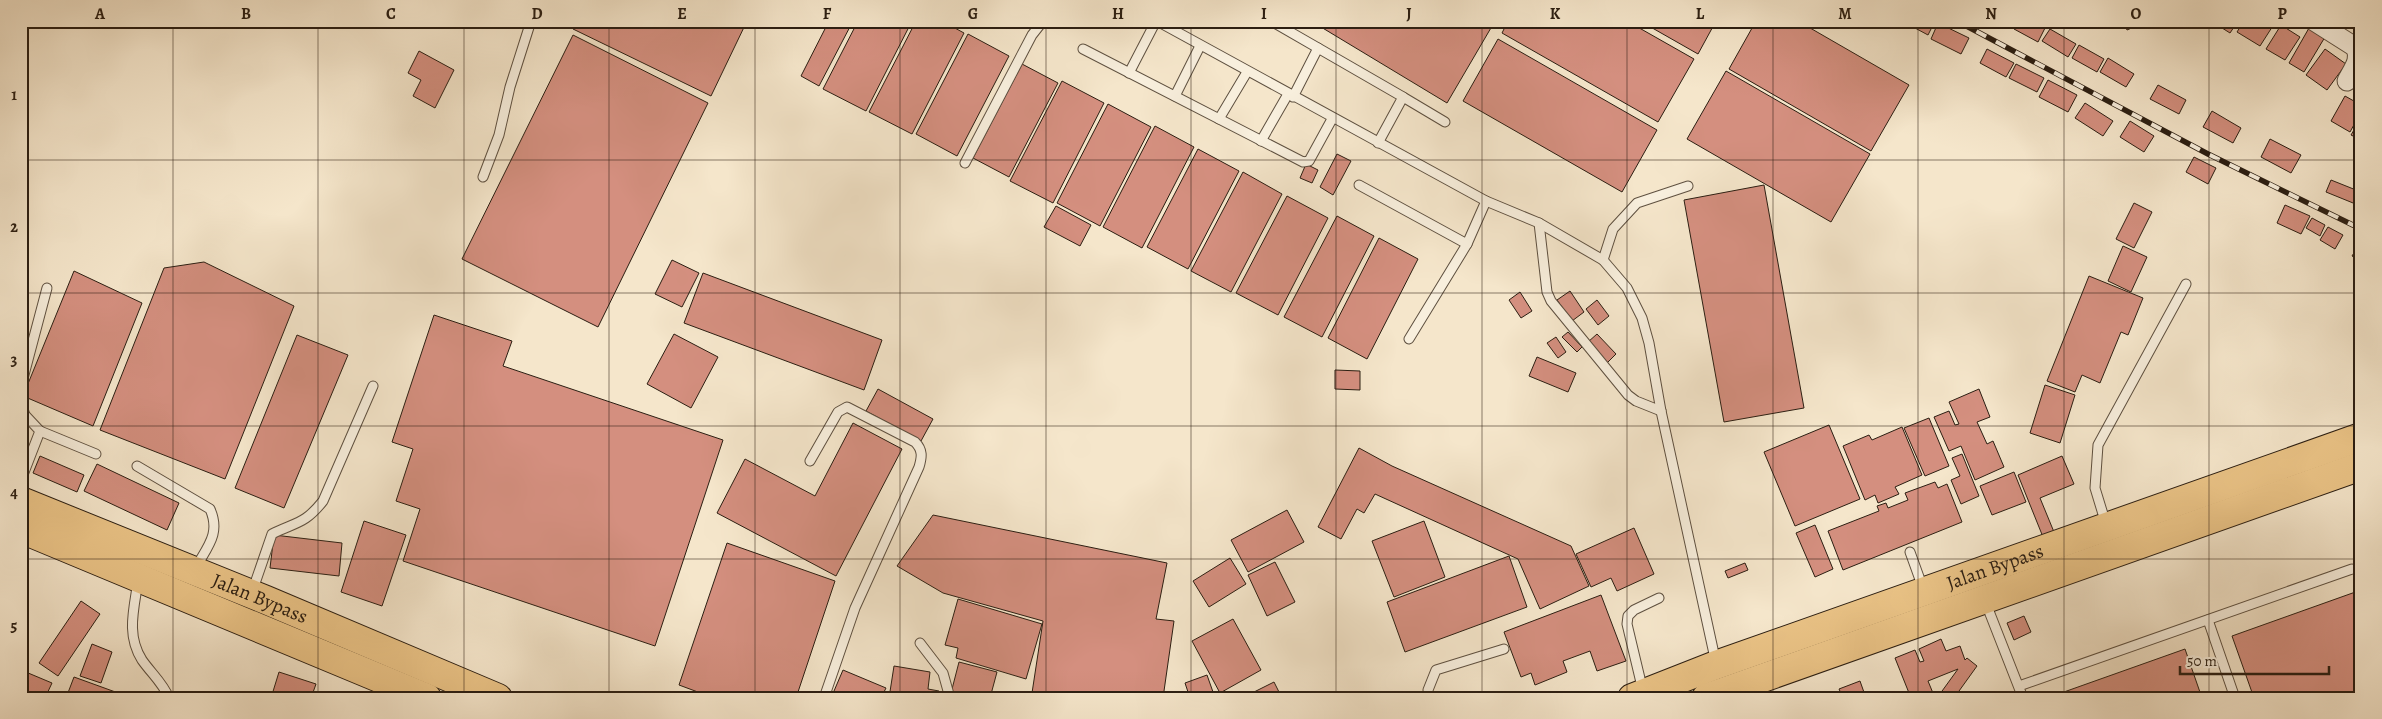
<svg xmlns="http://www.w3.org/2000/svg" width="2382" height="719" font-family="Alegreya,serif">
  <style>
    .building { fill: #d48f7f; stroke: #2b1e12 }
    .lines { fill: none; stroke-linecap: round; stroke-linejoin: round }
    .lane-casing { stroke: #5e5040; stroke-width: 11 }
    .street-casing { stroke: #5e5040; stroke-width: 21 }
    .highway-casing { stroke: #2b1e12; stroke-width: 30 }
    .lane { stroke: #f8efdd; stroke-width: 9 }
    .street { stroke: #f8efdd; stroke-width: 19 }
    .highway { stroke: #eac386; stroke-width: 28 }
    .rail-casing { stroke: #2b1e12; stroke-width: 5.5 }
    .rail { stroke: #f8efdd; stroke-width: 4; stroke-dasharray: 11; stroke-linecap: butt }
    .grid { fill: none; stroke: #2b1e12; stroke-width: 1; stroke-opacity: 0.55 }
    .labels { text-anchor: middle; stroke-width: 4; stroke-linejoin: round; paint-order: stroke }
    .street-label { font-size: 20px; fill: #2b1e12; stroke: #f8efdd }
    .neatline { fill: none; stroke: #2b1e12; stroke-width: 2 }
    .grid-label { font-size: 16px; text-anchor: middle; font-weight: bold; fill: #2b1e12 }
  </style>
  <rect width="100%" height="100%" fill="#f5e6cb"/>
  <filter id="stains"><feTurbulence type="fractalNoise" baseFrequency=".004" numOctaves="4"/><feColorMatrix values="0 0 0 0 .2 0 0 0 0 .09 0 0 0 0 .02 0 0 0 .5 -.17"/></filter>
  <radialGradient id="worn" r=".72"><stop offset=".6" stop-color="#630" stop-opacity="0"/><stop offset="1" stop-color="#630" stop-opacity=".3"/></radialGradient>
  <g class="building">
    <path d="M577 21H747L711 96 573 29Z"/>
    <path d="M829 21H853L819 86 801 76Z"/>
    <path d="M858 21H912L866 111 823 89Z"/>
    <path d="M916 21H942L964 33 912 134 869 112Z"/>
    <path d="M1311 21H1495L1447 103Z"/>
    <path d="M1508 21H1627L1694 59 1658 122 1502 33Z"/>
    <path d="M1640 21H1716L1698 54Z"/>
    <path d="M1756 21H1798L1909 85 1871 151 1729 69Z"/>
    <path d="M1902 21H1935L1928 35Z"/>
    <path d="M2019 21H2038L2046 26 2038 42 2014 29Z"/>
    <path d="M2123 21H2148L2127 30Z"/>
    <path d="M2211 21H2238L2230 33Z"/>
    <path d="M2244 21H2276L2260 46 2237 32Z"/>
    <path d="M1938 23 1969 38 1961 54 1931 39Z"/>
    <path d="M2281 25 2300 37 2285 60 2266 49Z"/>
    <path d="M2309 28 2325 37 2304 72 2289 63Z"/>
    <path d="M2050 29 2076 44 2068 57 2042 41Z"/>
    <path d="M968 34 1009 56 957 156 916 134Z"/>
    <path d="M573 35 708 103 598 327 462 259Z"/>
    <path d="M1498 39 1657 130 1622 192 1463 101Z"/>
    <path d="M2079 45 2104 59 2097 72 2072 58Z"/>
    <path d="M1987 49 2014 63 2006 77 1980 63Z"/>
    <path d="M2325 49 2346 64 2327 90 2306 75Z"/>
    <path d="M419 51 454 70 435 108 413 96 421 80 408 73Z"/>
    <path d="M2108 58 2134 74 2126 87 2100 72Z"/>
    <path d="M1022 64 1058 83 1009 177 973 158Z"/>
    <path d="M2016 64 2044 78 2037 92 2009 78Z"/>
    <path d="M1726 71 1870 154 1831 222 1687 139Z"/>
    <path d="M2048 80 2077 95 2068 112 2039 97Z"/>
    <path d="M1062 81 1104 103 1053 203 1010 181Z"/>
    <path d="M2158 85 2186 100 2179 114 2150 99Z"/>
    <path d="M2345 96 2361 105V112L2350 132 2331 121Z"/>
    <path d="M2085 103 2113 121 2103 136 2075 118Z"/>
    <path d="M1108 104 1151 127 1100 226 1057 203Z"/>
    <path d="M2212 111 2241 128 2233 143 2203 127Z"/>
    <path d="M2361 118V140L2351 135Z"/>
    <path d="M2130 121 2154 136 2144 152 2120 137Z"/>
    <path d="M1155 126 1194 147 1142 248 1103 227Z"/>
    <path d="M2270 139 2301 155 2291 173 2261 157Z"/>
    <path d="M1198 149 1239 171 1188 269 1147 247Z"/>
    <path d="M1337 154 1351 161 1333 195 1320 187Z"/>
    <path d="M2194 157 2216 168 2208 184 2186 172Z"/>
    <path d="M1306 164 1318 170 1312 183 1300 178Z"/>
    <path d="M1243 172 1282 194 1231 292 1191 271Z"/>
    <path d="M2331 180 2361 192 2358 205 2326 192Z"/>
    <path d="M1764 185 1804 408 1724 422 1684 200Z"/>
    <path d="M1287 196 1328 218 1278 315 1236 293Z"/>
    <path d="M2134 203 2152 212 2134 248 2116 239Z"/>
    <path d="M2285 205 2310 216 2301 234 2277 223Z"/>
    <path d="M1056 206 1091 225 1080 246 1044 227Z"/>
    <path d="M1337 216 1374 236 1322 337 1284 317Z"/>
    <path d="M2312 218 2325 225 2320 236 2306 228Z"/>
    <path d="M2328 227 2343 235 2335 249 2320 240Z"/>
    <path d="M1379 238 1418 259 1367 359 1328 338Z"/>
    <path d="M2360 243H2361V261L2352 256Z"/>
    <path d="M2123 246 2147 257 2131 292 2108 281Z"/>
    <path d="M672 260 699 273 682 307 655 294Z"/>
    <path d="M204 262 294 306 225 479 100 430 164 268Z"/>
    <path d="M74 271 142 303 93 426 23 396Z"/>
    <path d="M703 273 882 340 864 390 684 323Z"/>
    <path d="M2089 276 2143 298 2128 335 2121 332 2100 383 2082 375 2075 392 2047 381Z"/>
    <path d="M1570 291 1584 312 1572 321 1557 300Z"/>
    <path d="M1520 292 1532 311 1521 318 1509 300Z"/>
    <path d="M1597 300 1609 316 1598 325 1586 309Z"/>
    <path d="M434 315 512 341 503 366 723 440 655 646 403 561 420 509 396 501 413 449 392 442Z"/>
    <path d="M1568 332 1582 347 1577 352 1562 337Z"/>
    <path d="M674 334 718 357 691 408 647 384Z"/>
    <path d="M1597 334 1616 354 1607 363 1588 342Z"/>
    <path d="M297 335 348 355 284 508 235 488Z"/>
    <path d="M1556 337 1566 352 1558 358 1547 343Z"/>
    <path d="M1537 357 1576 373 1568 392 1529 376Z"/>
    <path d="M1335 370 1360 371V390L1335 389Z"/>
    <path d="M2045 385 2075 395 2060 443 2030 433Z"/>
    <path d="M878 389 933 419 921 441 866 411Z"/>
    <path d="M1979 389 1990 417 1977 422 1987 444 1993 441 2004 467 1975 480 1961 446 1949 451 1934 417 1949 411 1955 425 1959 424 1949 402Z"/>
    <path d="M1929 418 1949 466 1925 476 1904 428Z"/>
    <path d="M853 423 902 449 836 576 717 513 745 459 815 496Z"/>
    <path d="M1829 425 1860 499 1795 526 1764 452Z"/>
    <path d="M1902 427 1922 475 1895 487 1899 494 1878 503 1875 495 1865 500 1843 446 1869 435 1872 440Z"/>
    <path d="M1359 448 1392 466 1571 546 1589 586 1540 609 1518 559 1375 494 1364 513 1357 509 1341 539 1318 527Z"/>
    <path d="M1962 454 1979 496 1961 504 1951 480 1960 476 1952 458Z"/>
    <path d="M40 456 84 475 77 492 33 473Z"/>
    <path d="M2062 456 2074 484 2040 498 2054 532 2043 537 2018 475Z"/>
    <path d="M97 464 179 503 167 530 84 491Z"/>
    <path d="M2014 472 2026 502 1992 515 1980 486Z"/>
    <path d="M1935 482 1938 488 1947 484 1962 522 1843 570 1828 531 1879 511 1877 506 1886 503 1888 508 1908 500 1905 493Z"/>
    <path d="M1287 510 1304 542 1248 572 1231 540Z"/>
    <path d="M933 515 1167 563 1156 619 1174 621 1163 698H1037V694L1032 693 1043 621 943 593 897 566Z"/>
    <path d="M364 521 406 535 382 606 341 592Z"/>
    <path d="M1424 521 1445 577 1394 597 1372 541Z"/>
    <path d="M1815 525 1833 569 1815 577 1796 533Z"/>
    <path d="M1634 528 1654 574 1617 591 1611 578 1591 587 1576 554Z"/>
    <path d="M274 535 342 543 339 576 270 568Z"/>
    <path d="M727 543 835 581 796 698H714L679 685Z"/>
    <path d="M1509 556 1527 607 1405 652 1387 602Z"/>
    <path d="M1230 558 1246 584 1209 607 1193 581Z"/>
    <path d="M1275 562 1295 602 1267 616 1248 575Z"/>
    <path d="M1745 563 1748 570 1728 578 1725 571Z"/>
    <path d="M2361 590V690L2339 698H2254L2232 636Z"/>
    <path d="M1601 595 1626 661 1597 671 1590 651 1563 661 1567 672 1535 685 1531 673 1521 677 1504 632Z"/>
    <path d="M958 599 1042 624 1026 679 956 658 958 648 945 645Z"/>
    <path d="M81 601 100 614 58 676 39 663Z"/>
    <path d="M2024 616 2031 632 2014 640 2007 623Z"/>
    <path d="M1233 619 1261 670 1220 693 1192 641Z"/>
    <path d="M1941 639 1946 651 1960 646 1965 660 1967 658 1977 666 1954 698H1937L1958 669 1928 681 1935 698H1911L1895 658 1915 650 1920 662 1924 661 1919 649Z"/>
    <path d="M92 644 112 652 101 683 80 676Z"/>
    <path d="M2185 649 2202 698H2047Z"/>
    <path d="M959 662 997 672 990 698H968L951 693Z"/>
    <path d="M894 666 930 672 928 689 939 691 938 698H889Z"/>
    <path d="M21 670 52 683 45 698H21Z"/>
    <path d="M843 670 886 688 881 698H831Z"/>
    <path d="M279 672 316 684 311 698H271Z"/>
    <path d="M1207 675 1213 692 1190 698 1185 683Z"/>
    <path d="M74 677 132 698H66Z"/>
    <path d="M1860 681 1866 698H1843L1839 689Z"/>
    <path d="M1274 682 1282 698H1242Z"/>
  </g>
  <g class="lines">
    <defs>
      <g id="lane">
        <path d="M1157 21 1486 201 1539 223 1603 260 1627 288 1642 318 1649 343 1661 411 1716 663"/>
        <path d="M1271 21 1318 48"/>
        <path d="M1083 49 1303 162 1309 161 1332 119"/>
        <path d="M1129 73 1156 21"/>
        <path d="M1175 96 1200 46"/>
        <path d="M1293 97 1318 48 1403 97 1378 143"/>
        <path d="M1403 97 1445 122"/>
        <path d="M1219 119 1247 72"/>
        <path d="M1261 141 1288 94"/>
        <path d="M965 163 1032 35 1043 21"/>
        <path d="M483 177 499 135 510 87 531 21"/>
        <path d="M1359 185 1467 244"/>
        <path d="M1539 223 1547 292 1551 301 1628 395 1636 401 1661 411"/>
        <path d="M1603 260 1613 229 1637 203 1688 186"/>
        <path d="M1409 339 1467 244 1486 201"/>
        <path d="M21 386 47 288"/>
        <path d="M21 404 25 415 40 431 21 480"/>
        <path d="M40 431 96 454"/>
        <path d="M810 461 838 412 847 407 915 442C923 450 922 457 919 467L855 608 824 698"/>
        <path d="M137 466 210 509C221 534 207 547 195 569"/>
        <path d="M2106 524 2095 488 2098 445 2186 284"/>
        <path d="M1910 552 1923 588"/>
        <path d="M138 581C134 609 126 635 142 660 151 673 163 683 169 698"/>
        <path d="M252 592 272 534C296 522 305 524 323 501L373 386"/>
        <path d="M1985 601 2023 698"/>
        <path d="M2208 620 2235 698"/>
        <path d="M920 643 943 673 950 698"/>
        <path d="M2019 686 2352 569"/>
        <path d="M1643 691 1627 624 1628 616 1634 610 1659 598"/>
        <path d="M378 698 382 682"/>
        <path d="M1429 698 1428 690 1436 670 1504 649"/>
      </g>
      <path id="street" d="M2314 21 2355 47C2362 59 2353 69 2347 81"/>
      <g id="highway">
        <path id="s1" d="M21 501 266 600 498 698"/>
        <path d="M21 529 427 698"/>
        <path id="s2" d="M1632 698 1716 665 2361 437"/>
        <path d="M1706 698 2361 466"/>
      </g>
    </defs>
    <use href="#lane" class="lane-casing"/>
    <use href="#street" class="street-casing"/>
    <use href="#highway" class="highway-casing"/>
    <use href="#lane" class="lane"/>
    <use href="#street" class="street"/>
    <use href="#highway" class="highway"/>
    <defs>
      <path id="rail" d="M1957 21 2208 154 2361 229"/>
    </defs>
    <use href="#rail" class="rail-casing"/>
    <use href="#rail" class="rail"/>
  </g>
  <path class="grid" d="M173 21V698M318 21V698M464 21V698M609 21V698M755 21V698M900 21V698M1046 21V698M1191 21V698M1336 21V698M1482 21V698M1627 21V698M1773 21V698M1918 21V698M2064 21V698M2209 21V698M21 160H2361M21 293H2361M21 426H2361M21 559H2361"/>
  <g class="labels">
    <g class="street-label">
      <text dy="7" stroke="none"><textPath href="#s2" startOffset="386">Jalan Bypass</textPath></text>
      <text dy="7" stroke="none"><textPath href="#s1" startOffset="258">Jalan Bypass</textPath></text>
    </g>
  </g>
  <rect width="2382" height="719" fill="none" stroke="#f5e6cb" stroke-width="55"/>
  <path d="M2180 666v8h149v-8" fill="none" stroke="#2b1e12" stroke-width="2.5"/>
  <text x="2187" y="666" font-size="15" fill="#2b1e12" stroke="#f8efdd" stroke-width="4" paint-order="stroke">50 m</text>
  <rect x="28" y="28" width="2326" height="664" class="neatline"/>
  <g class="grid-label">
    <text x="100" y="19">A</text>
    <text x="246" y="19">B</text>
    <text x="391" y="19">C</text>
    <text x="537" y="19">D</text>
    <text x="682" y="19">E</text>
    <text x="827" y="19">F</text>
    <text x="973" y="19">G</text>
    <text x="1118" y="19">H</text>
    <text x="1264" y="19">I</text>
    <text x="1409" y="19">J</text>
    <text x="1555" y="19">K</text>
    <text x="1700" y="19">L</text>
    <text x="1845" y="19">M</text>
    <text x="1991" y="19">N</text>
    <text x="2136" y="19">O</text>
    <text x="2282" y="19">P</text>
    <text x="14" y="100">1</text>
    <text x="14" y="232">2</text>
    <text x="14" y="365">3</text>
    <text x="14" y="498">4</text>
    <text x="14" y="631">5</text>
  </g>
  <rect width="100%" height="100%" filter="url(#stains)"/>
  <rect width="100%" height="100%" fill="url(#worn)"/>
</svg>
